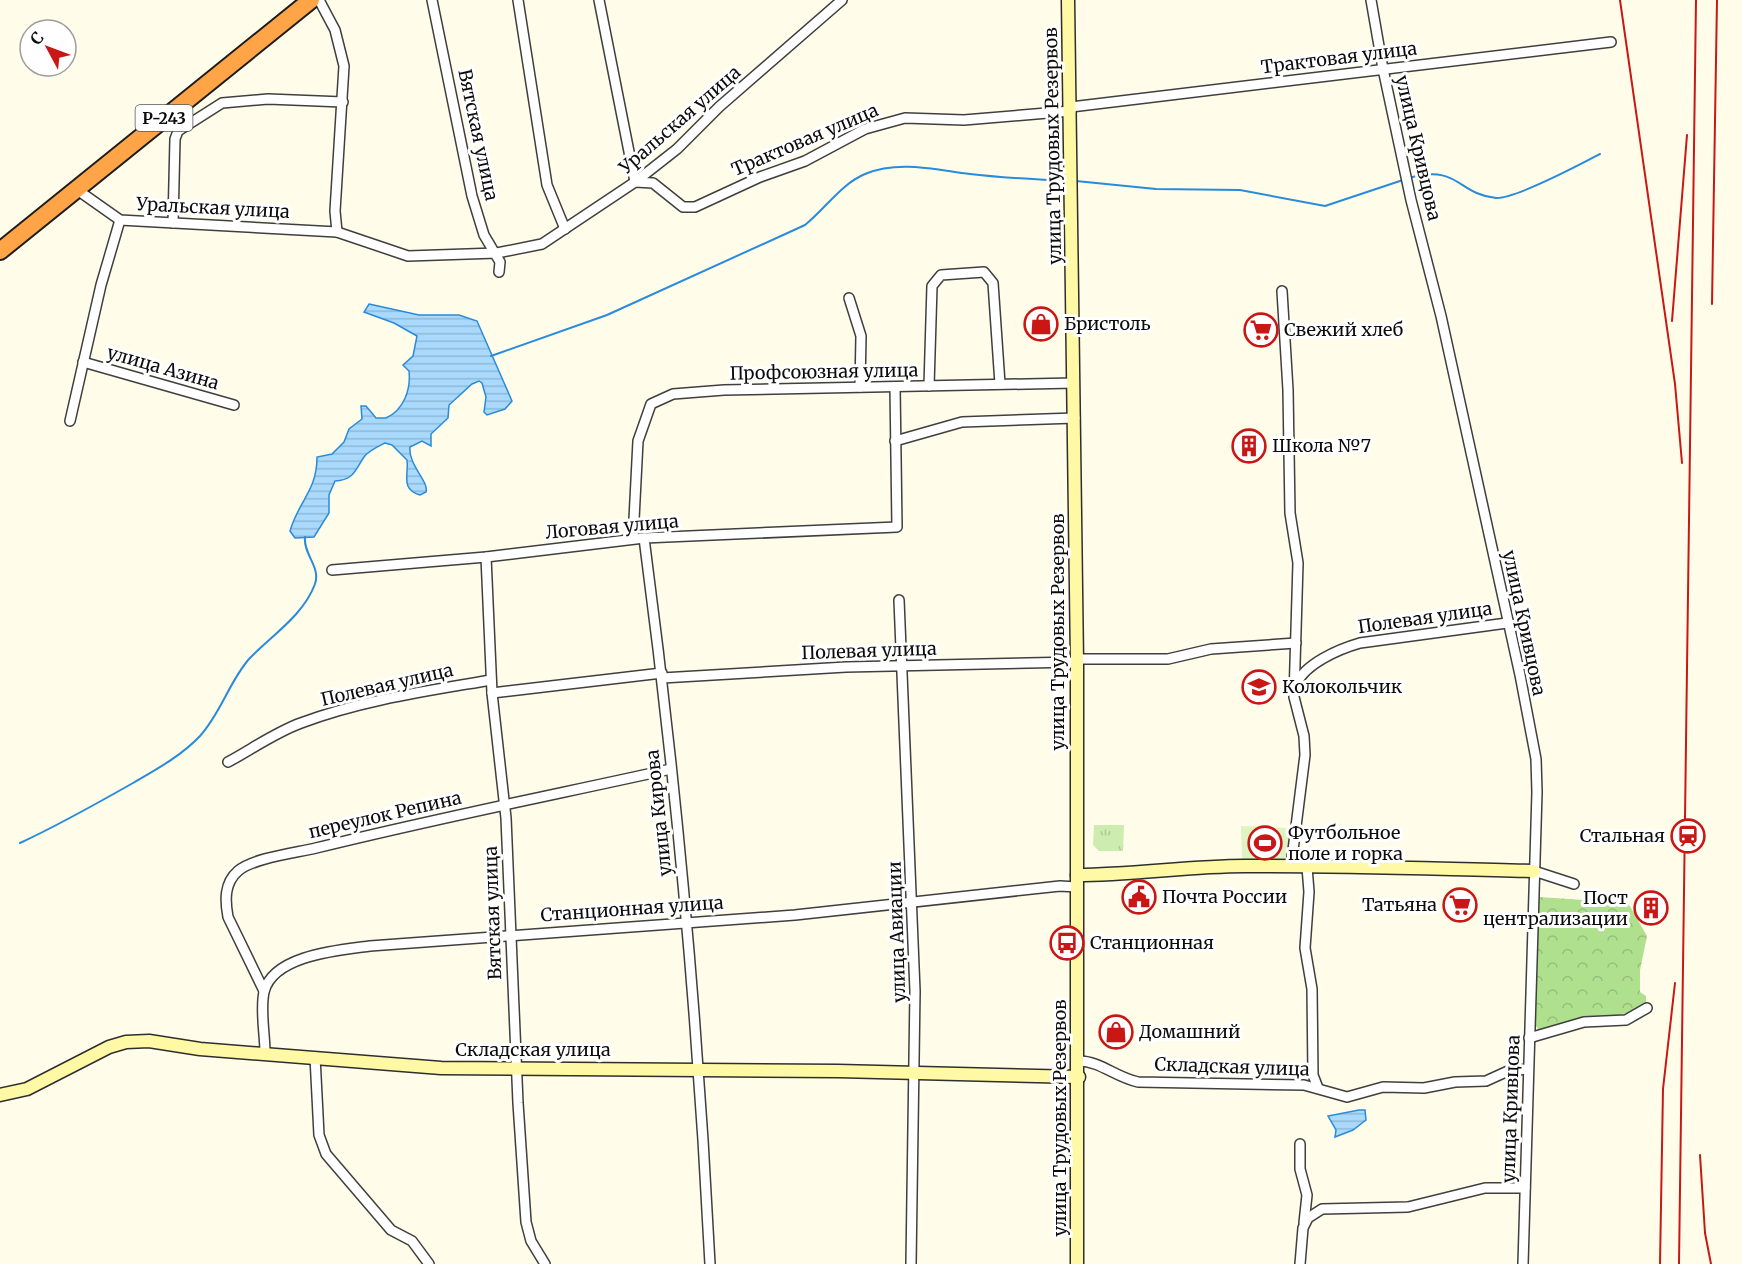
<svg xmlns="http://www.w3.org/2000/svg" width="1742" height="1264" font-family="Merriweather,serif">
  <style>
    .forest { fill: url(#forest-crowns) }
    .park { fill: url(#park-tufts) }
    .pitch { fill: #e0f3c3 }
    .water { fill: url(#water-rules); stroke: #298bdb; stroke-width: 1.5 }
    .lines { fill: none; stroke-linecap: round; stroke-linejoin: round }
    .stream { stroke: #298bdb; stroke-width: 2 }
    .street-casing { stroke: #3f3f3f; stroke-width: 12 }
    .secondary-casing { stroke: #2e2e2e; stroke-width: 15 }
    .highway-casing { stroke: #1d1d1d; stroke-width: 20 }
    .street { stroke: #fff; stroke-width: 9 }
    .secondary { stroke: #fff9a5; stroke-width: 12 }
    .highway { stroke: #ffa548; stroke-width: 16 }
    .rail { stroke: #c91716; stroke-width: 2 }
    .labels { text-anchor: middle; stroke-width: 6; stroke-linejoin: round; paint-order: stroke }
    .shield { fill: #fff; stroke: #555; stroke-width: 1.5 }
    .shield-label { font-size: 16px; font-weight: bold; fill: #0c0c0c }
    .street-label { font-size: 18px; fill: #0c0c0c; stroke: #fff }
    .poi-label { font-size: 18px; fill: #0c0c0c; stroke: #fff; text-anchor: start }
  </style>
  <defs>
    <pattern id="forest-crowns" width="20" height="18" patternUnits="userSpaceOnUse" patternTransform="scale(1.5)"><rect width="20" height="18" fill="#afe08e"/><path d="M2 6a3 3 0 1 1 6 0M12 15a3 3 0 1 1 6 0" fill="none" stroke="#95bf79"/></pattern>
    <pattern id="park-tufts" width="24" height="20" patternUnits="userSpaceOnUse" patternTransform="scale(1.5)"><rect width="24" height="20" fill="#cdedb0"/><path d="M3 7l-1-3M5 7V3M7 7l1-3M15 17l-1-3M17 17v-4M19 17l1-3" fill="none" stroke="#afca96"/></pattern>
    <pattern id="water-rules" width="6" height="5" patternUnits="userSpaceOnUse" patternTransform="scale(1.5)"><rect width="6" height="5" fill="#a9d9fc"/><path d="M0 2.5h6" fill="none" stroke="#90b9d7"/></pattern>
  </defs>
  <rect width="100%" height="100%" fill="#fffcea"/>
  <path class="forest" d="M1539 897 1628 903 1647 936 1640 970V992L1646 996V1004C1626 1017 1605 1017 1582 1019 1567 1020 1553 1026 1539 1030L1535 1025Z"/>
  <path class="park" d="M1094 825H1124L1123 851H1099L1093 845Z"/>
  <path class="pitch" d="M1241 826 1290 828 1286 861 1242 859Z"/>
  <g class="water">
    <path d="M369 304 419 315H459L477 321 512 401 505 409 487 415 484 412 486 397 482 383 479 381 472 384 449 405 448 418 431 434V446L422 441 410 447C408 465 429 481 426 492L420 495C400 489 409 475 407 460L392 445 385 443C379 446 368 451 364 457 355 470 354 480 335 481L329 495V513L314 537 295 538 290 531C299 500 317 491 317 457L332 454 344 442 349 429 362 419 361 406H366L376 418H386C404 410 411 389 409 371L403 365 413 356 417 336 394 323 364 312Z"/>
    <path d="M1359 1110H1365L1366 1120 1353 1130 1335 1137 1336 1130 1328 1116Z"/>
  </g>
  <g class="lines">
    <g class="stream">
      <path d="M1409 178C1459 164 1457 194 1496 198 1515 199 1581 164 1600 154"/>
      <path d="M1076 181 1156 189 1240 190 1325 206 1403 180"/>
      <path d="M491 356 607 315 805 225C825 209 841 184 865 174 899 160 936 170 970 174 1002 178 1035 179 1068 181"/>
      <path d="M20 843C59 825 96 804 133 783 157 769 181 756 200 736 221 713 229 682 249 659 272 635 303 616 315 584 321 567 303 554 305 537"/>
    </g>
    <defs>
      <g id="street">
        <path d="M319 0 335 30 344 66 335 211 337 232"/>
        <path d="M432 0 472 196 484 235 500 262 499 272"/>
        <path d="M518 0 547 185 565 229"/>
        <path d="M599 0 635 182 653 183 683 207H695L760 177 805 161 865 129 905 118 964 120 1071 111"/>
        <path d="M1371 0 1383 69 1411 200 1441 316 1520 675 1536 759 1537 792 1523 1264"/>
        <path d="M1071 107 1611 42"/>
        <path d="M76 189 120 220 337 232 408 256 497 253 542 244 635 182 677 149 719 107 842 0"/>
        <path d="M173 223 175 139 178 131 222 103 268 99 343 102"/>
        <path d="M1282 291 1288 390 1290 513 1298 563 1294 697 1304 736 1305 755 1291 866"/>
        <path d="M849 298 861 336 860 387"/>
        <path d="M83 362 234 405"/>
        <path d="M929 386 932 286 941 275 984 272 993 283 1000 384"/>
        <path d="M70 421 101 285 120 220"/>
        <path d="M895 441 962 422 1075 418"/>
        <path d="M644 538C676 779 698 1021 710 1264"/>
        <path d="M633 539 638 441 651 404 673 394 724 390 1074 383"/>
        <path d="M486 557 492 693 506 818 518 1103 526 1222 531 1241 545 1264"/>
        <path d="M332 570 486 557 644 538 897 527 895 387"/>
        <path d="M899 600 915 991 911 1264"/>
        <path d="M1077 659H1168L1211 649 1296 643"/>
        <path d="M662 678 846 667 1077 662"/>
        <path d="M1296 685C1304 664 1339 649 1360 643L1507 623"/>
        <path d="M492 693 662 673"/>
        <path d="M228 762C252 749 276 732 301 723 362 700 427 691 491 680"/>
        <path d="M1307 867 1309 892 1305 948 1312 989 1313 1075 1318 1088"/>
        <path d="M1534 871 1574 884"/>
        <path d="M264 991 228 917C225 901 224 883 238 871 253 858 295 853 316 848 433 819 553 795 671 769"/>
        <path d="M1529 1038 1584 1022 1626 1020 1647 1008"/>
        <path d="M265 1053C265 1034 260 1010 264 992 273 955 340 950 370 946L795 915 1060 886 1077 887"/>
        <path d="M315 1057 319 1135 326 1154 391 1230 412 1241 429 1264"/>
        <path d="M1079 1061C1100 1061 1115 1077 1138 1082L1304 1085 1347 1097 1383 1087 1424 1088 1455 1082 1486 1081 1508 1071 1528 1069"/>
        <path d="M1300 1144V1169L1307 1195 1304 1223"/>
        <path d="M1300 1264 1303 1228 1308 1218 1322 1209 1408 1207 1485 1188H1525"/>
      </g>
      <g id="secondary">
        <path d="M1068 0 1077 662V1264"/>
        <path d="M1077 875C1133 875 1189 866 1245 866 1341 865 1438 869 1534 871"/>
        <path d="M0 1095 27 1089 109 1047 126 1042 149 1041 200 1049 441 1068 838 1071 1079 1077"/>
      </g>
      <path id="highway" d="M0 251 311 0"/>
    </defs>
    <use href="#street" class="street-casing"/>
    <use href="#secondary" class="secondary-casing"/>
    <use href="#highway" class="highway-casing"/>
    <use href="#street" class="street"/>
    <use href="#secondary" class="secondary"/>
    <use href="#highway" class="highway"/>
    <g class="rail">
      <path d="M1620 0 1675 384 1682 463"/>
      <path d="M1712 304 1717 0"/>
      <path d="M1672 321 1687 135"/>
      <path d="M1700 1155 1705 1233 1711 1264"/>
      <path d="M1660 1264 1663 1089 1675 983"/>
      <path d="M1679 1264 1696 0"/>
    </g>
  </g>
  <defs>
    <symbol id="shop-ring" viewBox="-11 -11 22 22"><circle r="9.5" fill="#fff" stroke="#c91716" stroke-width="1.5"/><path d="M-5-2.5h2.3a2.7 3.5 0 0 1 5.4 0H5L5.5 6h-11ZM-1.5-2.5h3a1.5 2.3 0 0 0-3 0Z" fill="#c91716"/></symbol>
    <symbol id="supermarket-ring" viewBox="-11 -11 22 22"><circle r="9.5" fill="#fff" stroke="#c91716" stroke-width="1.5"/><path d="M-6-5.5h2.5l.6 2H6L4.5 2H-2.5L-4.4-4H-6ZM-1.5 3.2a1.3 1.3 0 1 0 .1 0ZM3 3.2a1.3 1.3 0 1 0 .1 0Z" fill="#c91716"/></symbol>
    <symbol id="building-ring" viewBox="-11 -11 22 22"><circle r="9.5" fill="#fff" stroke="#c91716" stroke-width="1.5"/><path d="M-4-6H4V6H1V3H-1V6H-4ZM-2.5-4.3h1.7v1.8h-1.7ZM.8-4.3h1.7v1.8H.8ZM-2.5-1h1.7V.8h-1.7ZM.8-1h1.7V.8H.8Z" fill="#c91716"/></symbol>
    <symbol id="school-ring" viewBox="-11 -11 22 22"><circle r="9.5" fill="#fff" stroke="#c91716" stroke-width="1.5"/><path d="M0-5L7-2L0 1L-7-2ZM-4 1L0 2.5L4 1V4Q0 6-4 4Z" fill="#c91716"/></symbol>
    <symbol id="station-ring" viewBox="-11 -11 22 22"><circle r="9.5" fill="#fff" stroke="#c91716" stroke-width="1.5"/><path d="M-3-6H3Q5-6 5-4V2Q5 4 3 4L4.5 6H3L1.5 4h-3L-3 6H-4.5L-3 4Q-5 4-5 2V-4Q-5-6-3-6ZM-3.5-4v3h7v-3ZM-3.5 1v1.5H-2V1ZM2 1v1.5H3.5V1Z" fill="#c91716"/></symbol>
    <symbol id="stadium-ring" viewBox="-11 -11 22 22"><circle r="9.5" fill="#fff" stroke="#c91716" stroke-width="1.5"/><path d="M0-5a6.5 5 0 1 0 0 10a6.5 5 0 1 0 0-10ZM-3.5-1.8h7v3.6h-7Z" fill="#c91716"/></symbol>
    <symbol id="civic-ring" viewBox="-11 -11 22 22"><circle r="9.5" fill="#fff" stroke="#c91716" stroke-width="1.5"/><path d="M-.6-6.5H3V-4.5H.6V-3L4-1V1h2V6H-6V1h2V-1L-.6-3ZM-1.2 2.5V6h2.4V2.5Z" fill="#c91716"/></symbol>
    <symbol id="bus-ring" viewBox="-11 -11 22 22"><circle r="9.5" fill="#fff" stroke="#c91716" stroke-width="1.5"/><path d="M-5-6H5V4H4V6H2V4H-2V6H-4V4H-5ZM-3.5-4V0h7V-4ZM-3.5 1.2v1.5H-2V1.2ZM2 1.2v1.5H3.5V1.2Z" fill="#c91716"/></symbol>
  </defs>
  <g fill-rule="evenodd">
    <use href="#shop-ring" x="1022" y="305" width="38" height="38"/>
    <use href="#supermarket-ring" x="1242" y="311" width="38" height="38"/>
    <use href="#building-ring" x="1230" y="427" width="38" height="38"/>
    <use href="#school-ring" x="1240" y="668" width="38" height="38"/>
    <use href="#station-ring" x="1669" y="817" width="38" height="38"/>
    <use href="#stadium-ring" x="1246" y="824" width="38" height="38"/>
    <use href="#civic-ring" x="1120" y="878" width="38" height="38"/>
    <use href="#supermarket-ring" x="1441" y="886" width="38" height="38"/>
    <use href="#building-ring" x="1632" y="889" width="38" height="38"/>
    <use href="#bus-ring" x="1048" y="924" width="38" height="38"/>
    <use href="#shop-ring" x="1097" y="1013" width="38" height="38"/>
  </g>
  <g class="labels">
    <rect class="shield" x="135.5" y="105" width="57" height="26" rx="4.5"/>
    <g class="shield-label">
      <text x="164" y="124">Р-243</text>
    </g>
    <g class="street-label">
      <text transform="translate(1339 58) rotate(-7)" y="6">Трактовая улица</text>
      <text transform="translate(680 120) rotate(-41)" y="6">Уральская улица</text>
      <text transform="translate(478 135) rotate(78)" y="6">Вятская улица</text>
      <text transform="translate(805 140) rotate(-23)" y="6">Трактовая улица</text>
      <text transform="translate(1053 146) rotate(-91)" y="6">улица Трудовых Резервов</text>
      <text transform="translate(1418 148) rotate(77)" y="6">улица Кривцова</text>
      <text transform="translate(213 208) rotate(3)" y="6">Уральская улица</text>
      <text transform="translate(163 368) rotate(16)" y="6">улица Азина</text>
      <text transform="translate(824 372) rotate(-1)" y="6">Профсоюзная улица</text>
      <text transform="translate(612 527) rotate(-5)" y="6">Логовая улица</text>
      <text transform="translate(1425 618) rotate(-8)" y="6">Полевая улица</text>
      <text transform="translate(1524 623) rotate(78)" y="6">улица Кривцова</text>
      <text transform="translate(1058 632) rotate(-90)" y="6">улица Трудовых Резервов</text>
      <text transform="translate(869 651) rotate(-2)" y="6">Полевая улица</text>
      <text transform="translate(387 685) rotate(-13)" y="6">Полевая улица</text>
      <text transform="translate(659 813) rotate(-96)" y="6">улица Кирова</text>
      <text transform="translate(385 815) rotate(-13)" y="6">переулок Репина</text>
      <text transform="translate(632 909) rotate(-4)" y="6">Станционная улица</text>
      <text transform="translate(493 913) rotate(-92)" y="6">Вятская улица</text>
      <text transform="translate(897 932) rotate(-92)" y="6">улица Авиации</text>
      <text x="533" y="1056">Складская улица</text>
      <text transform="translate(1232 1067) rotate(2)" y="6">Складская улица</text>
      <text transform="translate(1511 1109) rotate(-88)" y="6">улица Кривцова</text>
      <text transform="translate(1060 1118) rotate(-90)" y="6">улица Трудовых Резервов</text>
    </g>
    <g class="poi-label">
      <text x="1064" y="330">Бристоль</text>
      <text x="1284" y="336">Свежий хлеб</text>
      <text x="1272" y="452">Школа №7</text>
      <text x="1282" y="693">Колокольчик</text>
      <text x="1288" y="839">Футбольное<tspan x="1288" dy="21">поле и горка</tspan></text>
      <text x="1665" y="842" text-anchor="end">Стальная</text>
      <text x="1162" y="903">Почта России</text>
      <text x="1628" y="904" text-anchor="end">Пост<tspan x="1628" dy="21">централизации</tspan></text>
      <text x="1437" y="911" text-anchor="end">Татьяна</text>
      <text x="1090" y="949">Станционная</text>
      <text x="1139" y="1038">Домашний</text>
    </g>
  </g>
  <g transform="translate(48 48) rotate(311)"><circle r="28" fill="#ffffff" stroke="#9e9e9e" stroke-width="1.5"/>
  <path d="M0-4.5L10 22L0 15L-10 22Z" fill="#c91716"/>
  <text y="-9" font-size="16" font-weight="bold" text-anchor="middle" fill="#0c0c0c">С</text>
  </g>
</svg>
